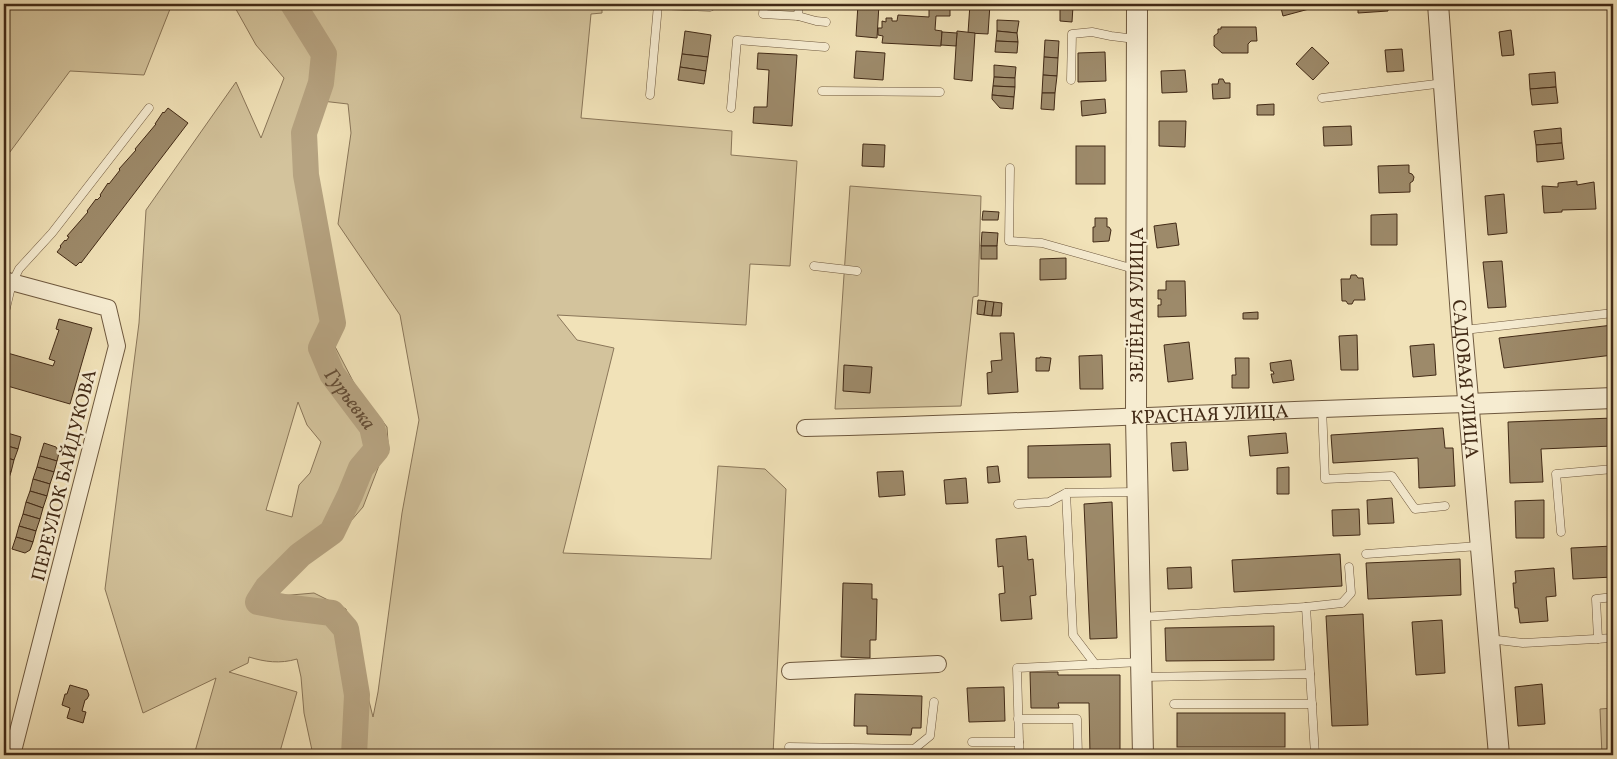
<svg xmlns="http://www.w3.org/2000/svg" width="1617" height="759" font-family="Vollkorn,serif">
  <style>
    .green { fill: #d3c39c; stroke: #8a7659; fill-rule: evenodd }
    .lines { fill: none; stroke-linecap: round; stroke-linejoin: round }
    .river { stroke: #b6a381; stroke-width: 26 }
    .building { fill: #9d8a6a; stroke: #422a16 }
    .service-casing { stroke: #6e583e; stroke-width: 9 }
    .minor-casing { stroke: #6e583e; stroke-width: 18 }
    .tertiary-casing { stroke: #6e583e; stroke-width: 22 }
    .service { stroke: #f6ecd1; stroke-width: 8 }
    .minor { stroke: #f6ecd1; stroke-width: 16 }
    .tertiary { stroke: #f6ecd1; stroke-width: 20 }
    .labels { text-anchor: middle; stroke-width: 5; stroke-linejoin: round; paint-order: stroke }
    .street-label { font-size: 19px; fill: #422a16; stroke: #f6ecd1 }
    .water-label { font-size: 20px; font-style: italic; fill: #654e36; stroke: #f6ecd1 }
  </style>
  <rect width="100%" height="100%" fill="#f1e2b8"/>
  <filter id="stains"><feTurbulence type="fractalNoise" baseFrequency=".004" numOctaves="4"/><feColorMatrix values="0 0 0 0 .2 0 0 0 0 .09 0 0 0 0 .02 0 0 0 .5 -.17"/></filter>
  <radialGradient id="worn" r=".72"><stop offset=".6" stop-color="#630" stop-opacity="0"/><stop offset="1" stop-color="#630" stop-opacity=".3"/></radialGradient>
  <g class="green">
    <path d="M4 4H172L144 75 70 71 4 160Z"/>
    <path d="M233 4H602V13L591 14 581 118 732 131 731 155 797 161 790 266 750 264 746 325 557 315 577 340 614 348 563 553 711 559 718 466 765 469 786 489 773 755H313L304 713 301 677 297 659C280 664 265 662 249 657L248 663 229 672 297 692 279 755H194L216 678 143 713 105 589 139 323 146 210 236 82 261 138 284 78 256 45ZM322 101 348 104 351 133 338 224 400 315 419 420 402 513 378 692 373 717 346 609 314 593 268 597 273 580 343 530 363 507 388 442 387 427 355 385 329 335 337 321 333 262 323 213 314 197 310 129ZM298 402 307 425 321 442 310 473 299 485 292 517 266 510Z"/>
    <path d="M850 186 981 196 978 296 973 297 961 406 835 409Z"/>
    <path d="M1613 708V755H1602L1600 709Z"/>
  </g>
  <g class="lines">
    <path class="river" id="s1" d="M293 4 324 54 321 83 304 133 306 175 333 323 321 348 332 374 372 427 377 449 361 468 350 495 332 532 300 555 267 588 258 602 284 607 332 613 346 629 357 695 354 755"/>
  </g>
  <g class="building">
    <path d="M858 4H879L877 38 856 36Z"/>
    <path d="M929 4H950V16H936L935 30 942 31 941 46 882 43 883 36 878 35V28H882V21L886 22V18H892V21H897L898 15 929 17Z"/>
    <path d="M970 4H990L988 34 968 33Z"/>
    <path d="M1099 4H1112V9H1098Z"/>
    <path d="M1280 4H1312L1308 6 1309 9 1283 16Z"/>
    <path d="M1358 4H1388V11L1358 13Z"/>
    <path d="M1060 6H1073L1072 22 1060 21Z"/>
    <path d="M997 20 1019 21 1017 33 997 31Z"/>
    <path d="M1221 27H1256L1257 41H1251L1248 44V53H1222L1214 46V36L1218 33V29H1221Z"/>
    <path d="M1511 30 1514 55 1502 56 1499 32Z"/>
    <path d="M685 31 711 35 708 57 682 54Z"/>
    <path d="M957 31 975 33 972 81 954 79Z"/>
    <path d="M997 31 1017 33 1018 42 996 41Z"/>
    <path d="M942 32 957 33 956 46 941 45Z"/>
    <path d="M1045 40 1059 41 1058 58 1044 57Z"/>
    <path d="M996 41 1018 42 1017 53 995 52Z"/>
    <path d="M1312 47 1329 63 1313 80 1296 64Z"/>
    <path d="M1402 49 1404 71 1387 72 1385 50Z"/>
    <path d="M856 51 885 53 883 80 854 78Z"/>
    <path d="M1105 52 1106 81 1078 82V53Z"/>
    <path d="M758 53 797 55 792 126 753 123 754 107H767L769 70 757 69Z"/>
    <path d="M682 54 708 57 706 71 680 67Z"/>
    <path d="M1044 57 1058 58 1057 76 1043 75Z"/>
    <path d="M994 65 1016 67 1015 78 994 77Z"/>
    <path d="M680 67 706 71 704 84 678 80Z"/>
    <path d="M1185 70 1187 92 1162 93 1161 71Z"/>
    <path d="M1555 72 1556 87 1530 89 1529 74Z"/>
    <path d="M1043 75 1057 76 1055 93H1042Z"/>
    <path d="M994 77 1015 78V87L993 86Z"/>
    <path d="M1219 79H1223L1225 83H1230V98L1213 99 1212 84H1218Z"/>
    <path d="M993 86 1015 87 1014 97 992 95Z"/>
    <path d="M1556 87 1558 103 1532 105 1530 89Z"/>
    <path d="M1042 93H1055L1054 110 1041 109Z"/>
    <path d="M992 95 1014 97 1013 109 1000 108 992 99Z"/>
    <path d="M1105 99 1106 113 1082 116 1081 101Z"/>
    <path d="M1274 104V115H1257V105Z"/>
    <path d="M168 108 188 123 81 263 80 262 76 266 57 252 61 247 60 246 65 240 66 241 69 237 67 236 88 212 87 211 96 199 97 200 101 196 100 195 108 183 109 184 120 170 119 169 136 150 135 149 156 124H155L163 112 164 113Z"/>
    <path d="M1159 121H1186L1185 147 1159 146Z"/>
    <path d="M1351 126 1352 145 1324 146 1323 127Z"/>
    <path d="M1561 128 1562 143 1536 145 1534 131Z"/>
    <path d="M1562 143 1564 159 1537 162 1536 145Z"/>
    <path d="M863 144 885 145 884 167 862 166Z"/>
    <rect x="1076" y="146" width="29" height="38"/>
    <path d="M1409 165V173L1412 174 1414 177 1413 181 1410 183V192L1379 193 1378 166Z"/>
    <path d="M1577 181V185L1594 182 1596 209 1562 210V212L1544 213 1542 186 1558 187V183Z"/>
    <path d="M1504 194 1507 233 1488 235 1485 196Z"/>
    <path d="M983 211 999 212 998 220H982Z"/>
    <path d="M1397 214V245H1371V215Z"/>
    <path d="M1095 218H1107V227H1109L1111 230 1109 241 1093 242V227H1095Z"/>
    <path d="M1176 223 1179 245 1157 248 1154 226Z"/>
    <path d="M982 232 998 233 997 246H981Z"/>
    <rect x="981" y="246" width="16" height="13"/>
    <path d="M1066 258V279L1040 280V259Z"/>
    <path d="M1502 261 1506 307 1488 308 1483 262Z"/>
    <path d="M1351 275H1356L1358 278H1363L1365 300H1354L1352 304H1348L1346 301H1342L1341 279H1350Z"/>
    <path d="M1166 281H1185L1186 316 1158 317V305H1161V299H1158V290H1166Z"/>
    <path d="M978 300 986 301 984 315 977 314Z"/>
    <path d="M986 301 994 302 992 316 984 315Z"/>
    <path d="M994 302 1002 303 1001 316H992Z"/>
    <path d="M1258 312V319H1243V313Z"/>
    <path d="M59 319 92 328 70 404 4 385V352L53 366 55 361 49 359 59 330 56 329Z"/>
    <path d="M1613 325V355L1504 368 1499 338Z"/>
    <path d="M1000 333H1014L1018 392 988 394 987 373 992 372 991 361 1002 360Z"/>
    <path d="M1357 335 1358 370H1341L1339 336Z"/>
    <path d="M1189 342 1193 379 1168 382 1164 345Z"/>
    <path d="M1434 344 1436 375 1413 377 1410 346Z"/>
    <path d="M1102 355 1103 389H1080L1079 356Z"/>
    <path d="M1040 357 1051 358 1049 371H1036V358H1040Z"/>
    <path d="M1235 358H1249V388H1232V375H1236Z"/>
    <path d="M1291 360 1294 380 1273 383 1271 374H1274L1273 371H1271L1270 363Z"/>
    <path d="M844 365 872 367 870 393 843 391Z"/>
    <path d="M1613 418V446L1541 449 1543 482 1510 483 1508 422Z"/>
    <path d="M1443 428 1445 448H1453L1455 486 1419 488 1418 458 1333 463 1331 435Z"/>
    <path d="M4 432 21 437 18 449 4 445Z"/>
    <path d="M1286 433 1288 453 1250 456 1248 436Z"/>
    <path d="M1186 442 1188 470 1173 471 1171 443Z"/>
    <path d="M44 443 56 447 59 453 57 461 40 456Z"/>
    <path d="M1110 444 1111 477 1028 478V446Z"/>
    <path d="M4 445 18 449 14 460 4 457Z"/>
    <path d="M40 456 57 461 54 472 37 467Z"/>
    <path d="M4 457 14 460 11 472 4 470Z"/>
    <path d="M998 466 1000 482 988 483 987 467Z"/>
    <path d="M37 467 54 472 50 484 33 479Z"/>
    <path d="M1289 467V494H1277V468Z"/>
    <path d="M4 470 11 472 7 484 4 483Z"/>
    <path d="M903 471 905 495 879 497 877 472Z"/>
    <path d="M966 478 968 503 946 504 944 480Z"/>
    <path d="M33 479 50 484 47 496 30 491Z"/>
    <path d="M30 491 47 496 43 508 26 502Z"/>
    <path d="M1392 498 1394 523 1368 524 1367 500Z"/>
    <path d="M1544 500V538H1516L1515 501Z"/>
    <path d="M26 502 43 508 40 519 23 514Z"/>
    <path d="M1112 502 1117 638 1090 639 1084 504Z"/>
    <path d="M1359 509 1360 535 1333 536 1332 510Z"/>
    <path d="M23 514 40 519 36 531 19 526Z"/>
    <path d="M19 526 36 531 33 542 16 537Z"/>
    <path d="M1026 536 1028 560 1033 559 1036 595 1030 596 1032 619 1001 621 999 594 1005 593 1003 566 998 567 996 539Z"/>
    <path d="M16 537 33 542 30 550 25 553 12 549Z"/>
    <path d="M1613 546V577L1573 579 1571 548Z"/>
    <path d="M1340 554 1342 586 1234 592 1232 560Z"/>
    <path d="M1460 559 1461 595 1368 599 1366 563Z"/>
    <path d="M1191 567 1192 588 1168 589 1167 568Z"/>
    <path d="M1554 568 1556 596 1546 597 1548 621 1520 623 1518 608H1515L1513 583H1516L1515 571Z"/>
    <path d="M843 583 872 584V599H877L876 640H870V658L841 657Z"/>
    <path d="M1363 614 1368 725 1332 726 1326 616Z"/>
    <path d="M1442 620 1445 673 1416 675 1412 622Z"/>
    <path d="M1274 626V660L1166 661 1165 628Z"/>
    <path d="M1030 672H1058V675H1120V755H1090L1089 703H1058L1059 708H1031Z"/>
    <path d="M1542 684 1545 724 1518 726 1515 687Z"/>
    <path d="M70 685 87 690 89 695 87 699 85 700 82 711 86 712 83 723 67 718 70 708 62 705 65 694H67Z"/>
    <path d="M1004 687 1005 721 969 722 967 688Z"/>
    <path d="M855 694 922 696 921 728H912L911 735 867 734V726H854Z"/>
    <rect x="1177" y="713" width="108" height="34"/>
    <path d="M1365 752V755H1333V753Z"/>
  </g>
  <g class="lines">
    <defs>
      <g id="service">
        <path d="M764 4 763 14 798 16 816 21 826 22"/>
        <path d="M798 16 799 4"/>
        <path d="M1071 80 1072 34 1092 32 1111 36 1135 39"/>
        <path d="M822 91 940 92"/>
        <path d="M650 95 658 5 710 7 715 4"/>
        <path d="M1322 98 1444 83"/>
        <path d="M731 108 737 40 825 47"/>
        <path d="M1010 168 1009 241 1042 243 1134 269"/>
        <path d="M814 266 857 271"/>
        <path d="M4 316 12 283 19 269 52 233 149 108"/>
        <path d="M1464 330 1613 313"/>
        <path d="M1322 408 1325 479 1392 476 1415 509 1445 506"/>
        <path d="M1018 504 1049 502 1066 493"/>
        <path d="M1561 532 1556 474 1613 469"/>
        <path d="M1366 554 1479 546"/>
        <path d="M1306 607 1342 603 1351 593 1349 567"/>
        <path d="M1141 617 1306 607 1315 755"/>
        <path d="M1489 639 1523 643 1613 638"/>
        <path d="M1598 639 1596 599 1613 597"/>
        <path d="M1095 664 1073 635 1066 493 1136 492"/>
        <path d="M1142 677 1310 674"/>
        <path d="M1174 704H1312"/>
        <path d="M1018 719H1077L1078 755"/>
        <path d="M972 742H1019L1017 668 1141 662"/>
        <path d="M1019 742V755"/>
        <path d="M789 747 914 749 930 736 934 702"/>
      </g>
      <g id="minor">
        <path d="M4 280 108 308 117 346 12 755"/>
        <path id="s2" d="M805 428C1027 423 1248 410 1469 404"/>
        <path d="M790 671 938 664"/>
      </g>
      <g id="tertiary">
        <path d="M1137 4 1136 418 1143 755"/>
        <path id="s3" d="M1438 4 1462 330 1499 755"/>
        <path d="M1469 404 1613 398"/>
      </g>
    </defs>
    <use href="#service" class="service-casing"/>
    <use href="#minor" class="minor-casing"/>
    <use href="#tertiary" class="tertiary-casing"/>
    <use href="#service" class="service"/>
    <use href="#minor" class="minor"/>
    <use href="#tertiary" class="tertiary"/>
  </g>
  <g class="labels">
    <g class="street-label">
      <text transform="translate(1136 305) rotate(-90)" y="7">ЗЕЛЁНАЯ УЛИЦА</text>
      <text dy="7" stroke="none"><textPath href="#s3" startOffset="376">САДОВАЯ УЛИЦА</textPath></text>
      <text dy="7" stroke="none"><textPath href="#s2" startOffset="405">КРАСНАЯ УЛИЦА</textPath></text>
      <text transform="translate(63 475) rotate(-76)" y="7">ПЕРЕУЛОК БАЙДУКОВА</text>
    </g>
    <g class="water-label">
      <text dy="7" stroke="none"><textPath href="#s1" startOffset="420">Гурьевка</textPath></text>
    </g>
  </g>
  <rect width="1617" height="759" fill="none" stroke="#f1e2b8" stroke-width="20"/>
  <rect x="5" y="5" width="1607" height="749" fill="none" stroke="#422a16" stroke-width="2.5"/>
  <rect x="10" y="10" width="1597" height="739" fill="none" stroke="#422a16"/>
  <rect width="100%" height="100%" filter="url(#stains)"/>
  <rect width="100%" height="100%" fill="url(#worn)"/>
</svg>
